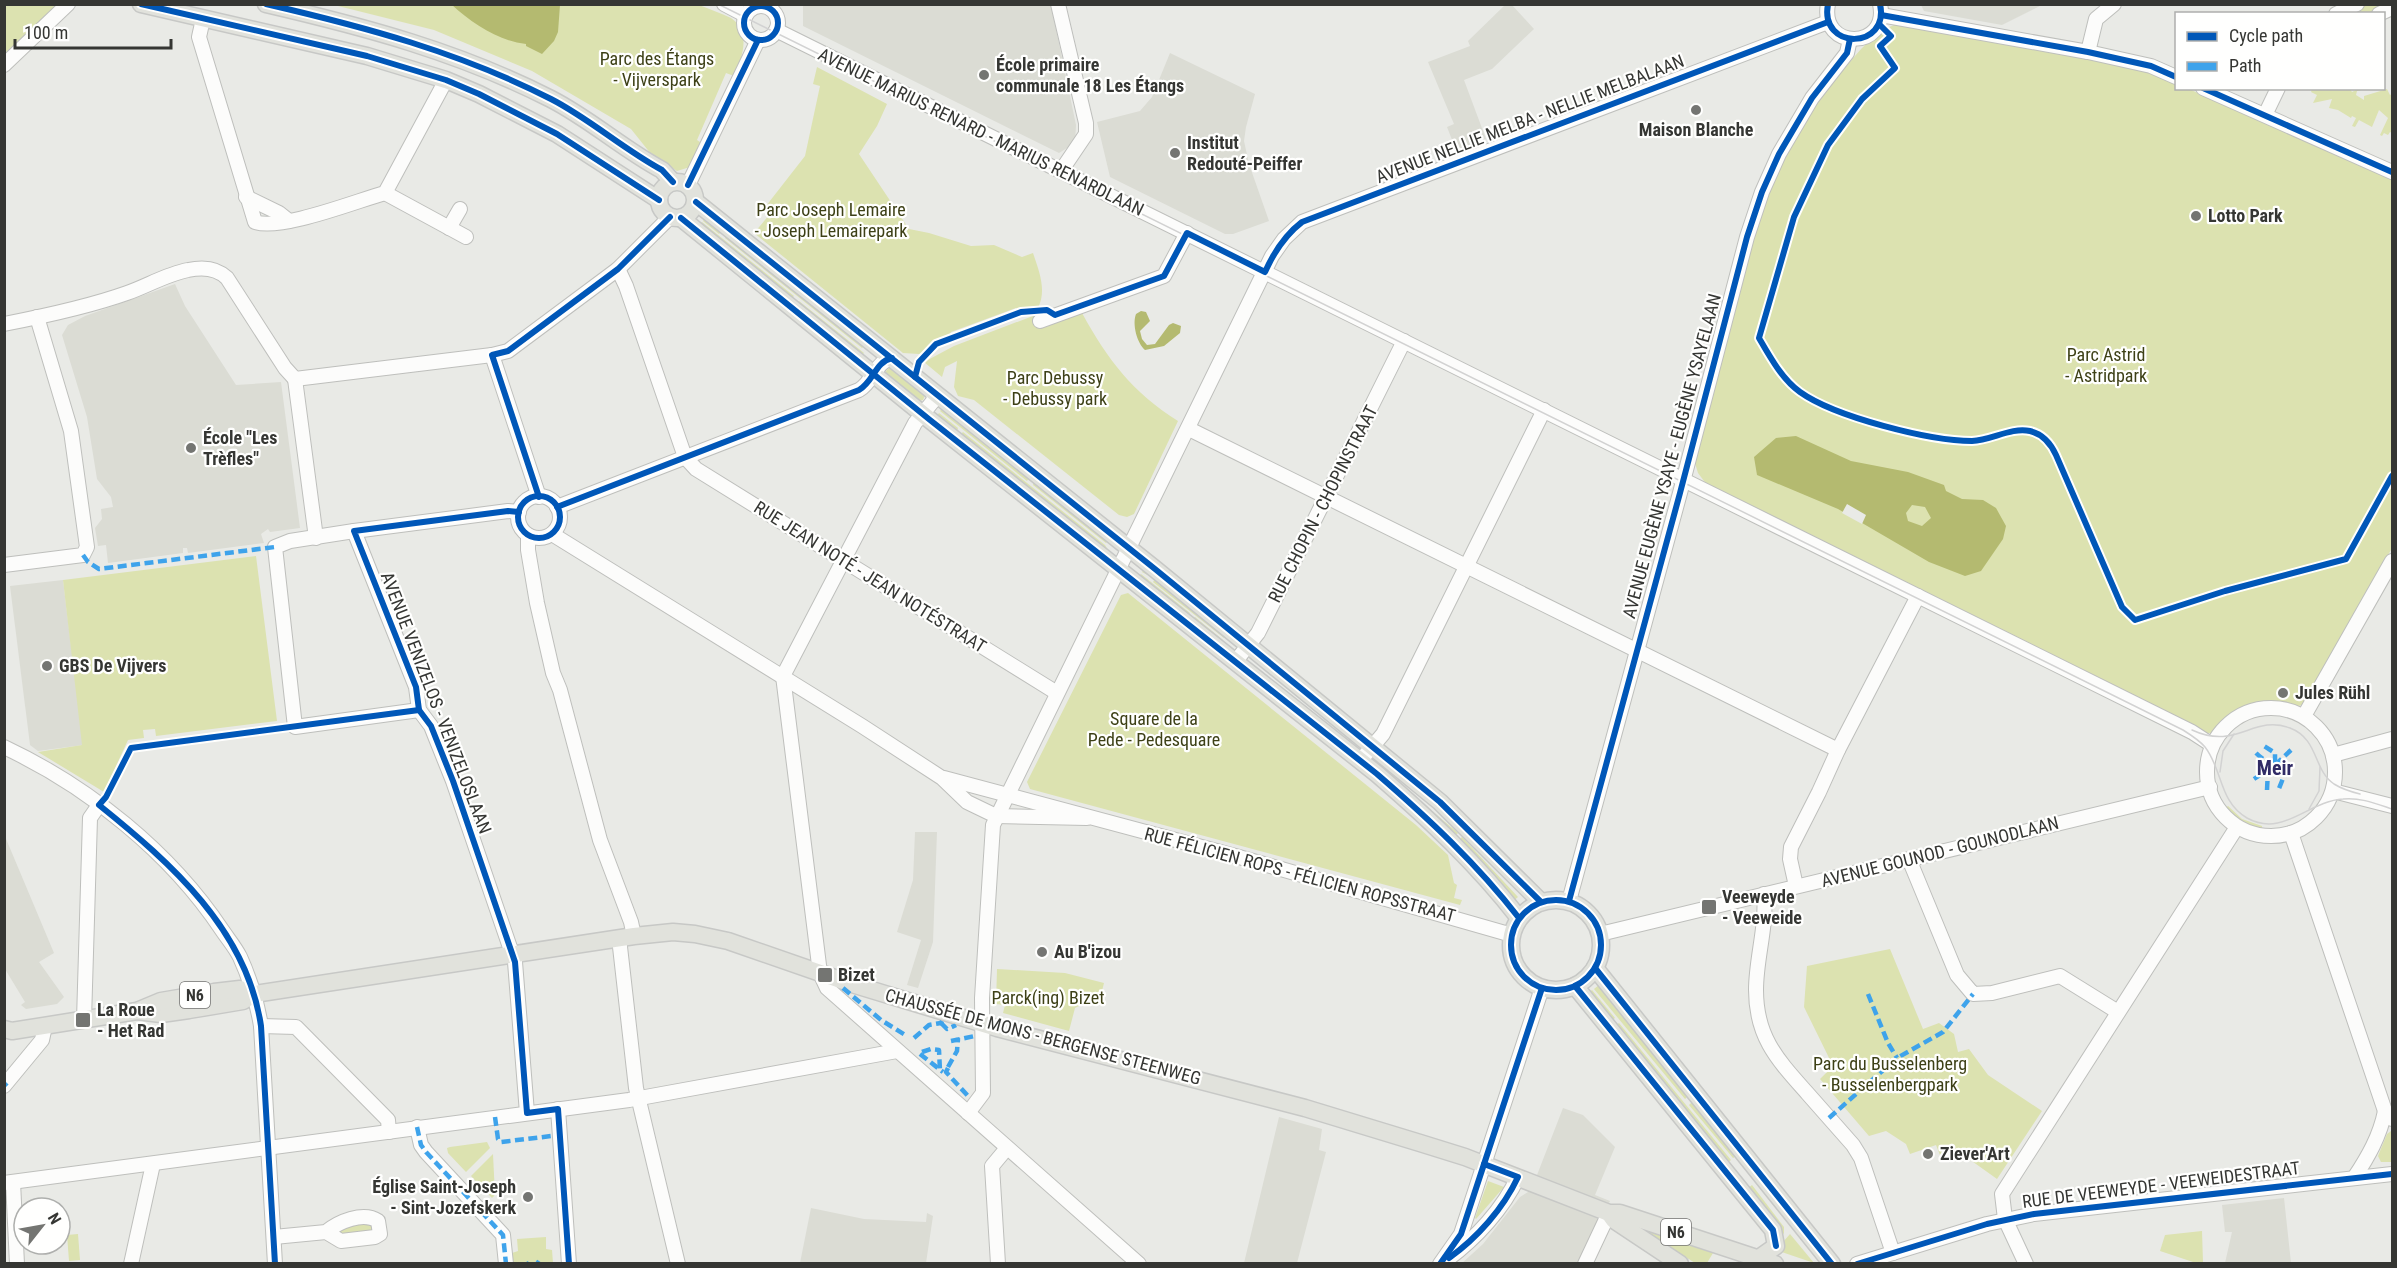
<svg xmlns="http://www.w3.org/2000/svg" width="2397" height="1268" font-family="'Roboto Condensed',sans-serif">
  <style>
    .built { fill: #dbdcd4 }
    .green { fill: #dce2b0 }
    .water { fill: #b4ba70; fill-rule: evenodd }
    .pier { fill: #e9eae6 }
    .lines { fill: none; stroke-linecap: round; stroke-linejoin: round }
    .minor-casing { stroke: #bebfbc; stroke-width: 16 }
    .major-casing { stroke: #c7c8c6; stroke-width: 19 }
    .minor { stroke: #fcfcfb; stroke-width: 14 }
    .major { stroke: #e1e2dc; stroke-width: 16 }
    .tram { stroke: #d2d2d2; stroke-width: 1.5 }
    .quiet { stroke: #3ea3eb; stroke-width: 4.5; stroke-dasharray: 9 4.5; stroke-linecap: butt }
    .cycleway-casing { stroke: #fffffe; stroke-width: 10 }
    .cycleway { stroke: #0057b8; stroke-width: 6 }
    .poi-dot { fill: #747572; stroke: #fffffe; stroke-width: 2 }
    .labels { text-anchor: middle; stroke-width: 4.5; stroke-linejoin: round; paint-order: stroke }
    .shield { fill: #fffffe; stroke: #727270; stroke-width: 1.5 }
    .shield-label { font-size: 16px; font-weight: bold; fill: #353633 }
    .park-label { font-size: 18px; fill: #3d4016; stroke: #fffffe }
    .poi-label { font-size: 18px; font-weight: bold; fill: #353633; stroke: #fffffe; text-anchor: start }
    .street-label { font-size: 18px; fill: #353633; stroke: #fffffe }
    .neighbourhood-label { font-size: 20px; font-weight: bold; fill: #312b66; stroke: #fffffe }
  </style>
  <rect width="100%" height="100%" fill="#e9eae6"/>
  <g class="built">
    <path d="M803 5H1051L1076 125 1075 143 1059 153 803 26Z"/>
    <path d="M1505 5H1512L1534 29 1492 69 1464 80 1486 139 1456 150 1447 127 1454 124 1428 62 1470 46 1468 41Z"/>
    <path d="M1921 5H2042L2002 25 1924 11Z"/>
    <path d="M1170 53 1255 94 1246 127 1244 141 1249 164 1269 221 1233 234H1225L1110 177 1097 122 1140 111 1152 97Z"/>
    <path d="M175 284 185 306 236 385 281 382 300 528 270 532 268 529 261 534 264 543 188 553 187 548H183V553L108 563 106 545 98 546 95 528 102 519 101 509 113 507 111 497 97 479 87 417 62 335 68 325 85 316Z"/>
    <path d="M63 580 83 745 38 751 30 745 10 586Z"/>
    <path d="M915 832H937L933 942 918 988 907 985 921 940 897 932 913 880Z"/>
    <path d="M4 834 54 953 39 962 64 997 57 1004 26 1009 21 1005 25 1002 5 969Z"/>
    <path d="M1563 1108 1583 1115 1615 1147 1595 1195 1610 1201 1581 1263 1461 1264 1483 1244 1520 1197 1528 1192 1533 1174 1537 1175Z"/>
    <path d="M1279 1117 1322 1129 1319 1150 1326 1152 1297 1263H1244Z"/>
    <path d="M2284 1198 2291 1263H2225L2232 1232H2225L2222 1205Z"/>
    <path d="M811 1208 864 1219 926 1222 927 1213 933 1216 926 1263H800Z"/>
  </g>
  <g class="green">
    <path d="M5 5H58L5 53Z"/>
    <path d="M334 5H699C709 9 721 13 731 18 752 32 742 59 734 76L726 73 697 140 700 142 690 167 677 171 651 154 631 129 532 71 434 30Z"/>
    <path d="M2367 5H2388L2369 13 2345 14Z"/>
    <path d="M1898 24H1907L2139 69 2176 83V88L2189 89 2392 180V548L2304 704C2295 709 2286 704 2276 703 2251 700 2230 715 2214 733H2205L1707 485 1698 473 1694 460C1709 405 1723 350 1737 296 1748 255 1758 212 1776 174 1795 134 1819 96 1849 63 1862 48 1877 29 1898 24Z"/>
    <path d="M817 67 887 104 877 126 859 154 909 229 929 233 971 246 994 245 1022 257 1033 253C1039 271 1047 290 1038 308L1019 315 1016 308 951 332 945 344 919 354 903 353 754 233 770 214 771 209 766 206 805 156 820 86 813 84Z"/>
    <path d="M2312 89H2350L2352 92 2356 90 2355 89H2366L2357 91 2356 95 2364 100V96L2387 89 2390 95 2392 94V133L2390 132 2388 135 2384 133 2382 136 2380 135 2388 118 2379 110 2372 127 2359 120 2355 127 2352 126 2356 118 2352 116 2351 118 2338 110 2329 108 2332 99 2313 103 2317 95 2311 92Z"/>
    <path d="M707 215 864 346 862 348 725 238 726 236 721 232 719 234 703 221Z"/>
    <path d="M702 222 794 296 792 298 797 303 799 301 864 353 859 358 697 227Z"/>
    <path d="M1082 313C1108 360 1132 392 1178 421L1134 514 1127 517 1119 515 974 400 958 396 954 387 957 361 945 367 942 377 924 362 954 346 1038 314 1043 328Z"/>
    <path d="M890 367 926 393 923 400 916 402 885 377V372Z"/>
    <path d="M945 405 1110 538 1106 543 1033 485 1034 482 1029 478 1027 481 940 411Z"/>
    <path d="M939 413 958 428 957 431 961 434 963 432 1105 545 1108 550 1105 554 935 418Z"/>
    <path d="M256 556 277 721 156 736 155 729 143 730 144 738 128 740 104 792 38 752 82 745 63 580Z"/>
    <path d="M1146 567 1226 635 1224 638 1153 582 1155 579 1142 572Z"/>
    <path d="M1141 574 1190 613 1188 616 1193 619 1195 617 1223 640 1220 643 1136 579Z"/>
    <path d="M1128 593 1416 825 1448 855 1454 883 1457 885 1454 898 1462 900 1460 905 1030 789 1027 782 1121 595Z"/>
    <path d="M1377 764 1458 833 1456 835 1460 839 1462 837 1518 897 1512 902Z"/>
    <path d="M2228 806 2242 819 2262 826V831C2246 828 2234 821 2225 808Z"/>
    <path d="M1890 949 1923 1029 1939 1023 1954 1034 1958 1052 1969 1049 1988 1075 2042 1111 1997 1179 1962 1154 1960 1158 1957 1149 1940 1155 1936 1145 1910 1154 1906 1144 1886 1131 1869 1136 1820 1079 1833 1066 1804 1007 1807 966Z"/>
    <path d="M997 969 1065 973 1104 983 1100 999 1095 998 1075 1008 1069 1031 1003 1013 1005 1005 996 1004Z"/>
    <path d="M1599 985 1738 1155 1733 1158 1689 1105 1693 1101 1688 1096 1685 1099 1594 989Z"/>
    <path d="M1592 990 1615 1018 1611 1021 1615 1026 1619 1023 1731 1160 1726 1164 1587 994Z"/>
    <path d="M2391 1131 2392 1162H2381L2378 1156 2387 1134Z"/>
    <path d="M487 1142 490 1148 466 1172 448 1153 447 1148 450 1147Z"/>
    <path d="M493 1154 495 1195 492 1198 471 1176Z"/>
    <path d="M1488 1181 1504 1187 1476 1219 1475 1218Z"/>
    <path d="M1752 1185 1784 1227V1233L1779 1240 1747 1189Z"/>
    <path d="M372 1222 374 1232 341 1235 340 1227Z"/>
    <path d="M1648 1230 1713 1253 1707 1263H1695L1648 1233Z"/>
    <path d="M2202 1231 2203 1263H2196L2160 1251 2165 1235Z"/>
    <path d="M78 1234 80 1260 69 1261 67 1235Z"/>
    <path d="M1790 1234 1814 1263 1776 1250Z"/>
    <path d="M546 1237V1249L552 1250 553 1263H512V1253L518 1251 517 1239Z"/>
  </g>
  <g class="water">
    <path d="M452 5H560L558 32 554 41 542 54 526 46V44C498 41 472 23 452 5Z"/>
    <path d="M1141 311 1146 312 1150 321 1140 331 1142 339 1147 345 1155 344 1169 325 1173 323 1181 326 1180 333 1164 346 1145 350C1137 343 1132 324 1136 314Z"/>
    <path d="M1796 436 1851 461 1908 472 1944 485 1946 491 1962 499 1983 500 1996 508 2006 526 2003 539 1981 571 1965 576 1929 562 1838 509 1757 475 1754 457 1776 438ZM1912 505 1925 507 1931 518 1922 526 1908 521 1906 513Z"/>
  </g>
  <path class="pier" d="M1847 504 1866 515 1862 524 1842 513Z"/>
  <g class="lines">
    <defs>
      <g id="minor">
        <path d="M724 4 745 15"/>
        <path d="M1058 4 1086 123V134L1061 171"/>
        <path d="M1828 4C1819 51 1890 50 1880 4"/>
        <circle cx="761" cy="23" r="17"/>
        <path d="M2336 14 2357 4"/>
        <path d="M2379 14 2392 8"/>
        <path d="M1881 15 2088 52 2151 66 2176 77"/>
        <path d="M203 19 199 37 255 222C281 231 356 201 385 193L446 80"/>
        <path d="M776 30 2192 732 2212 745"/>
        <path d="M2088 52 2096 19 2114 4"/>
        <path d="M4 65 68 4"/>
        <path d="M2203 88 2392 172"/>
        <path d="M2265 115 2278 88"/>
        <path d="M688 185 758 40"/>
        <path d="M385 193 466 237"/>
        <path d="M246 197 279 213 289 221"/>
        <path d="M449 228 460 209"/>
        <path d="M618 269 626 286 685 457 696 469 1057 693"/>
        <path d="M1040 321 1164 276 1187 233"/>
        <path d="M4 324C45 316 88 307 127 293 147 286 167 274 188 270 202 267 217 268 227 278L285 368 295 379 492 355 508 351 618 269 670 217"/>
        <path d="M492 355 539 497"/>
        <path d="M295 379 316 538"/>
        <path d="M933 391 934 400 915 423 783 676 820 973 827 988 1139 1264"/>
        <path d="M1189 429 1838 750"/>
        <circle cx="539" cy="517" r="21"/>
        <path d="M557 507 859 390C874 381 875 362 892 358"/>
        <path d="M354 531 416 687 419 710 431 726 453 781 515 962 527 1113"/>
        <path d="M552 534 862 726 942 778 967 802 996 816 1087 818"/>
        <path d="M528 535V550L537 603 553 673 560 690 600 840 631 922 634 936"/>
        <path d="M4 565 83 555 87 547 71 431 37 317"/>
        <path d="M1235 662 1258 633 1404 341"/>
        <circle cx="2271" cy="772" r="64"/>
        <path d="M419 710 295 727 275 547 290 541 354 531 508 511 519 512"/>
        <path d="M2304 716 2392 561"/>
        <path d="M4 747C89 787 170 852 222 930 228 939 235 947 240 957 250 979 257 1002 261 1026L275 1264"/>
        <path d="M2333 755 2392 739"/>
        <path d="M1360 761 1383 734 1544 410"/>
        <path d="M944 778 1239 857 1512 935"/>
        <path d="M2333 791 2392 806"/>
        <path d="M2291 833 2385 1111 2392 1119"/>
        <path d="M1909 859 1957 975 1973 994 1992 993 2060 976 2118 1012"/>
        <path d="M1796 886 1790 859 1791 847 1819 792 1838 750 1918 596"/>
        <path d="M1764 894C1767 927 1756 958 1756 990 1756 1038 1778 1060 1808 1094 1823 1111 1838 1128 1853 1145L1861 1158 1893 1253"/>
        <path d="M1569 901 1680 493 1747 237 1762 192 1779 154 1812 98 1847 53 1850 39"/>
        <path d="M1600 934 2210 787"/>
        <path d="M619 938 636 1088 678 1264"/>
        <path d="M84 1020 90 818 99 805"/>
        <path d="M261 1026 296 1027 388 1120 389 1132"/>
        <path d="M4 1086 42 1040 45 1026"/>
        <path d="M558 1109 569 1264"/>
        <path d="M968 1113 983 1093 982 998 993 825 1272 256 1284 239 1302 222 1828 22"/>
        <path d="M417 1127 421 1145 426 1152 503 1235 506 1264"/>
        <path d="M2354 1178C2368 1157 2380 1136 2385 1111"/>
        <path d="M13 1182 17 1264"/>
        <path d="M4 1183 629 1100 897 1051"/>
        <path d="M274 1237 326 1232 341 1241 375 1237 380 1234 378 1221C363 1211 338 1222 326 1232"/>
        <path d="M1448 1259C1476 1238 1503 1209 1518 1177"/>
        <path d="M131 1264 153 1164"/>
        <path d="M998 1264 992 1166 1007 1148"/>
        <path d="M1440 1264 1461 1234 1542 988"/>
        <path d="M1585 1264 1609 1213"/>
        <path d="M1857 1264 1987 1224 2034 1214 2392 1174"/>
        <path d="M2026 1264 2005 1219 2002 1194 2237 827"/>
      </g>
      <g id="major">
        <path d="M141 4 367 56 446 80 479 94 557 134 659 200"/>
        <path d="M266 4C365 27 459 52 551 99 590 119 623 149 662 170L673 182"/>
        <circle cx="677" cy="200" r="18"/>
        <path d="M696 202 1155 569 1440 802 1541 902"/>
        <path d="M681 218 930 420 1377 774C1429 819 1477 864 1519 918"/>
        <circle cx="1556" cy="945" r="45"/>
        <path d="M1595 968 1832 1264"/>
        <path d="M1575 986 1773 1230 1776 1246 1759 1258"/>
        <path d="M137 1011 161 1014 189 1010 243 1001 254 994 634 936 673 932 695 934 728 941 852 984 997 1028 1305 1108 1420 1143 1465 1157 1609 1213H1620L1775 1264"/>
        <path d="M4 1029 12 1031 137 1011 161 1001 214 992 240 989 254 994"/>
        <path d="M1609 1213 1614 1220 1680 1264"/>
      </g>
    </defs>
    <use href="#minor" class="minor-casing"/>
    <use href="#major" class="major-casing"/>
    <use href="#minor" class="minor"/>
    <use href="#major" class="major"/>
    <g class="tram">
      <path d="M718 4 2183 730C2191 735 2199 740 2205 747 2223 770 2219 802 2247 818 2283 838 2308 801 2343 799 2360 797 2377 804 2392 809"/>
      <path d="M2192 730C2237 751 2253 714 2290 728 2319 739 2313 770 2334 784 2342 789 2352 792 2360 794"/>
      <path d="M2220 772 2223 751 2234 734"/>
      <path d="M2309 809 2319 791 2320 767"/>
    </g>
    <g class="quiet">
      <path d="M83 555 88 562 99 569 275 547"/>
      <path d="M2256 753C2267 764 2274 763 2284 776L2278 791"/>
      <path d="M2275 765 2291 750"/>
      <path d="M2254 779 2275 765V753L2264 746"/>
      <path d="M2267 790 2268 770"/>
      <path d="M843 988 881 1020 907 1036"/>
      <path d="M1868 994 1888 1043 1897 1058"/>
      <path d="M941 1023 947 1029 954 1026 955 1028"/>
      <path d="M914 1038 929 1025 941 1023 942 1021"/>
      <path d="M951 1041 975 1036"/>
      <path d="M922 1052 931 1049 939 1050 940 1071"/>
      <path d="M920 1054 943 1072"/>
      <path d="M948 1067 957 1051 958 1038"/>
      <path d="M948 1068 946 1072 968 1096"/>
      <path d="M4 1086 7 1083"/>
      <path d="M495 1117 498 1139 501 1142 560 1135"/>
      <path d="M1829 1118 1897 1058 1943 1032 1973 994"/>
      <path d="M417 1127 421 1145 426 1152 503 1235 506 1264"/>
      <path d="M526 1262 527 1264"/>
      <path d="M537 1264 539 1261"/>
    </g>
    <defs>
      <g id="cycleway">
        <path d="M141 4 367 56 446 80 479 94 557 134 659 200"/>
        <path d="M266 4C365 27 459 52 551 99 590 119 623 149 662 170L673 182"/>
        <path d="M1828 4C1819 51 1890 50 1880 4"/>
        <circle cx="761" cy="23" r="17"/>
        <path d="M1881 15 2088 52 2151 66 2176 77"/>
        <path d="M1879 24 1891 36 1880 46 1895 68 1862 99 1828 145 1794 217 1759 338C1770 357 1782 379 1800 392 1835 417 1930 441 1972 441 1992 440 2011 427 2030 431 2043 434 2051 444 2056 455L2122 607 2135 620 2225 591 2346 559 2392 476"/>
        <path d="M2203 88 2392 172"/>
        <path d="M688 185 758 40"/>
        <path d="M696 202 1155 569 1440 802 1541 902"/>
        <path d="M681 218 930 420 1377 774C1429 819 1477 864 1519 918"/>
        <path d="M915 377 919 362 936 344 1021 312 1047 310 1055 315 1164 276 1187 233 1265 272C1274 252 1285 235 1302 222L1828 22"/>
        <circle cx="539" cy="517" r="21"/>
        <path d="M539 497 492 355 508 351 618 269 670 217"/>
        <path d="M557 507 859 390C874 381 875 362 892 358"/>
        <path d="M519 512 508 511 354 531 416 687 419 710 431 726 453 781 515 962 527 1113 558 1109 569 1264"/>
        <circle cx="1556" cy="945" r="45"/>
        <path d="M1569 901 1680 493 1747 237 1762 192 1779 154 1812 98 1847 53 1850 39"/>
        <path d="M1595 968 1832 1264"/>
        <path d="M1575 986 1773 1230 1776 1246"/>
        <path d="M1449 1258C1477 1238 1503 1209 1518 1177L1484 1164"/>
        <path d="M275 1264 261 1026C247 930 171 863 99 805L106 797 131 748 419 710"/>
        <path d="M1440 1264 1461 1234 1542 988"/>
        <path d="M1857 1264 1987 1224 2034 1214 2392 1174"/>
      </g>
    </defs>
    <use href="#cycleway" class="cycleway-casing"/>
    <use href="#cycleway" class="cycleway"/>
  </g>
  <g class="poi-dot">
    <circle cx="984" cy="75" r="6"/>
    <circle cx="1696" cy="110" r="6"/>
    <circle cx="1175" cy="153" r="6"/>
    <circle cx="2196" cy="216" r="6"/>
    <circle cx="191" cy="448" r="6"/>
    <circle cx="47" cy="666" r="6"/>
    <circle cx="2283" cy="693" r="6"/>
    <rect x="1701" y="899" width="16" height="16" rx="3"/>
    <circle cx="1042" cy="952" r="6"/>
    <rect x="817" y="967" width="16" height="16" rx="3"/>
    <rect x="75" y="1012" width="16" height="16" rx="3"/>
    <circle cx="1928" cy="1154" r="6"/>
    <circle cx="528" cy="1197" r="6"/>
  </g>
  <g class="labels">
    <g class="shield">
      <rect x="180" y="982" width="30" height="26" rx="4.5"/>
      <rect x="1661" y="1219" width="30" height="26" rx="4.5"/>
    </g>
    <g class="shield-label">
      <text x="195" y="1001">N6</text>
      <text x="1676" y="1238">N6</text>
    </g>
    <g class="park-label">
      <text x="657" y="65">Parc des Étangs<tspan x="657" dy="21">- Vijverspark</tspan></text>
      <text x="831" y="216">Parc Joseph Lemaire<tspan x="831" dy="21">- Joseph Lemairepark</tspan></text>
      <text x="2106" y="361">Parc Astrid<tspan x="2106" dy="21">- Astridpark</tspan></text>
      <text x="1055" y="384">Parc Debussy<tspan x="1055" dy="21">- Debussy park</tspan></text>
      <text x="1154" y="725">Square de la<tspan x="1154" dy="21">Pede - Pedesquare</tspan></text>
      <text x="1048" y="1004">Parck(ing) Bizet</text>
      <text x="1890" y="1070">Parc du Busselenberg<tspan x="1890" dy="21">- Busselenbergpark</tspan></text>
    </g>
    <g class="poi-label">
      <text x="996" y="71">École primaire<tspan x="996" dy="21">communale 18 Les Étangs</tspan></text>
      <text x="1696" y="136" text-anchor="middle">Maison Blanche</text>
      <text x="1187" y="149">Institut<tspan x="1187" dy="21">Redouté-Peiffer</tspan></text>
      <text x="2208" y="222">Lotto Park</text>
      <text x="203" y="444">École "Les<tspan x="203" dy="21">Trèfles"</tspan></text>
      <text x="59" y="672">GBS De Vijvers</text>
      <text x="2295" y="699">Jules Rühl</text>
      <text x="1722" y="903">Veeweyde<tspan x="1722" dy="21">- Veeweide</tspan></text>
      <text x="1054" y="958">Au B'izou</text>
      <text x="838" y="981">Bizet</text>
      <text x="97" y="1016">La Roue<tspan x="97" dy="21">- Het Rad</tspan></text>
      <text x="1940" y="1160">Ziever'Art</text>
      <text x="516" y="1193" text-anchor="end">Église Saint-Joseph<tspan x="516" dy="21">- Sint-Jozefskerk</tspan></text>
    </g>
    <g class="street-label">
      <text transform="translate(1530 119) rotate(-21)" y="6">AVENUE NELLIE MELBA - NELLIE MELBALAAN</text>
      <text transform="translate(981 132) rotate(26)" y="6">AVENUE MARIUS RENARD - MARIUS RENARDLAAN</text>
      <text transform="translate(1672 456) rotate(-75)" y="6">AVENUE EUGÈNE YSAYE - EUGÈNE YSAYELAAN</text>
      <text transform="translate(1323 504) rotate(-63)" y="6">RUE CHOPIN - CHOPINSTRAAT</text>
      <text transform="translate(870 577) rotate(32)" y="6">RUE JEAN NOTÉ - JEAN NOTÉSTRAAT</text>
      <text transform="translate(436 703) rotate(69)" y="6">AVENUE VENIZELOS - VENIZELOSLAAN</text>
      <text transform="translate(1940 852) rotate(-14)" y="6">AVENUE GOUNOD - GOUNODLAAN</text>
      <text transform="translate(1300 875) rotate(15)" y="6">RUE FÉLICIEN ROPS - FÉLICIEN ROPSSTRAAT</text>
      <text transform="translate(1043 1037) rotate(15)" y="6">CHAUSSÉE DE MONS - BERGENSE STEENWEG</text>
      <text transform="translate(2161 1185) rotate(-7)" y="6">RUE DE VEEWEYDE - VEEWEIDESTRAAT</text>
    </g>
    <g class="neighbourhood-label">
      <text x="2275" y="775">Meir</text>
    </g>
  </g>
  <rect width="2397" height="1268" fill="none" stroke="#353633" stroke-width="12"/>
  <rect x="2175" y="12" width="210" height="78" fill="#fffffe" stroke="#aeafad" stroke-width="1.5"/>
  <rect x="2187" y="32" width="30" height="9" fill="#0057b8" stroke="#aeafad" stroke-width="1.5"/>
  <text x="2229" y="42" font-size="18" fill="#353633">Cycle path</text>
  <rect x="2187" y="62" width="30" height="9" fill="#3ea3eb" stroke="#aeafad" stroke-width="1.5"/>
  <text x="2229" y="72" font-size="18" fill="#353633">Path</text>
  <g transform="translate(42 1226) rotate(59)"><circle r="28" fill="#fffffe" stroke="#aeafad" stroke-width="1.5"/>
  <path d="M0-4.5L10 22L0 15L-10 22Z" fill="#747572"/>
  <text y="-9" font-size="16" font-weight="bold" text-anchor="middle" fill="#353633">N</text>
  </g>
  <path d="M15 39v9h156v-9" fill="none" stroke="#353633" stroke-width="3"/>
  <text x="24" y="39" font-size="18" fill="#353633" stroke="#fffffe" stroke-width="4.5" paint-order="stroke">100 m</text>
</svg>
